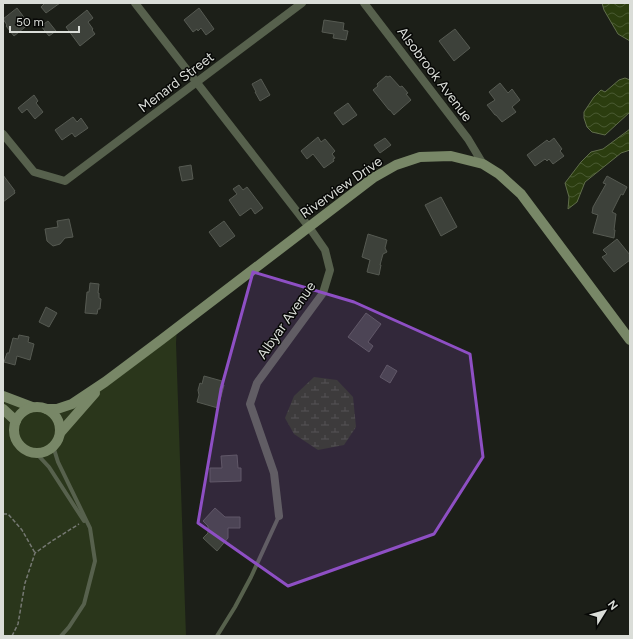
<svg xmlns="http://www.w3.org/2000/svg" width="633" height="639" font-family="Figtree,sans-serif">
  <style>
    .wetland { fill: url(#wetland-marsh) }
    .green { fill: #2a361b }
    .water { fill: url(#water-waves); stroke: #606d4b }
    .building { fill: #3d413a; stroke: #565a52 }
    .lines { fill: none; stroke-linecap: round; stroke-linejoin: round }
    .path { stroke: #767973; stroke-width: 1.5; stroke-dasharray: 4 2; stroke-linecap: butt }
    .lane { stroke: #57614d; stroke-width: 4 }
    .street { stroke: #57614d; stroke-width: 8 }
    .secondary { stroke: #788767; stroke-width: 10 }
    .marked { fill: #8e4fc4; fill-opacity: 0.2; stroke: #8e4fc4; stroke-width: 3; stroke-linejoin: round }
    .labels { text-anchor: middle; stroke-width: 3; stroke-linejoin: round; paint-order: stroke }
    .street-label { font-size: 14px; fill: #daddd8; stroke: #070806 }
  </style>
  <defs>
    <pattern id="wetland-marsh" width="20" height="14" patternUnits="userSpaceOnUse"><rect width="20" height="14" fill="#2a361b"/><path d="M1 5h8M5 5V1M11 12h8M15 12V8" fill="none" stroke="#48533b"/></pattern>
    <pattern id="water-waves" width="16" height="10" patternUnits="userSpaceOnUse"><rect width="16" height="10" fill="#2b3d0f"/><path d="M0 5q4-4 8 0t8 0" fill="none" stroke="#495931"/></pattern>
  </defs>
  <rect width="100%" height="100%" fill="#1c1f18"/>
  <path class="wetland" d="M314 377 337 380 353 397 356 427 344 445 318 450 294 434 285 418 294 396Z"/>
  <path class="green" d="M177 328 176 343 186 636H3V396L32 407H39L46 409H57Z"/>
  <g class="water">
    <path d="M602 3H630V41L618 34 604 10Z"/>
    <path d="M625 78 630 80V112L605 135 592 132 587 127 584 118V112L594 97 601 90 605 92 619 80Z"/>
    <path d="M630 129V150L621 153 585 182 577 202 568 209 569 197 565 183 581 162 591 152 603 149Z"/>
  </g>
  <g class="building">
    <path d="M45 3H60L46 13 41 7Z"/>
    <path d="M17 8 29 24 14 36 6 26 7 25 3 19Z"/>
    <path d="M199 8 214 29 206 35 201 28 198 31 197 29 193 32 184 20Z"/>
    <path d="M87 10 93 18 88 22 93 29 92 30 95 34 80 46 66 27Z"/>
    <path d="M324 20 344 23 343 30 348 31 346 40 333 38 334 34 322 32Z"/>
    <path d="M48 21 56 31 49 36 41 26Z"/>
    <path d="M455 29 470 48 454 61 439 41Z"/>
    <path d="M386 76 388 77 390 76 400 87 402 86 408 93 406 94 411 100 394 115 390 110H389L373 90 378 86 377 84Z"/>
    <path d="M261 79 270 95 260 101 255 92H256L252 84Z"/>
    <path d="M500 83 508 93 512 89 520 100 512 107 516 112 502 122 496 115H495L487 105 495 100 489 92Z"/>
    <path d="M34 95 38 101 36 103 43 112 35 119 27 109 22 113 18 108Z"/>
    <path d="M348 103 357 115 343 125 334 113Z"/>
    <path d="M73 117 77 122 81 118 88 128 75 137 72 133 62 140 55 130Z"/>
    <path d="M318 137 321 142 325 139 335 151 332 154 335 158 333 159 334 161 324 168 313 154 307 159 301 151Z"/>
    <path d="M385 138 391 145 380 153 374 145Z"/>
    <path d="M554 138 562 149 560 151 564 156 553 164 549 159 547 161 545 159 535 166 527 155 547 140 549 142Z"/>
    <path d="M191 165 193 179 182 181 179 167Z"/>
    <path d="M3 175 15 191H14L15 193 3 202Z"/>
    <path d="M607 176 627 187 623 195 621 194 612 212 616 214 614 230H615L614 238 593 233 598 215 592 213 593 207 606 184 603 183Z"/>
    <path d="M239 185 243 190 247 187 263 208 255 214 251 208 240 216 229 200 237 194 233 189Z"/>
    <path d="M441 197 457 227 441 236 425 205Z"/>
    <path d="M69 219 73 237 65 238 60 244 53 246 47 241 45 229 58 227 57 221Z"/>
    <path d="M224 221 235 236 220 247 209 232Z"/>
    <path d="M368 234 387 240 385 248 387 252 383 254 380 265H381L379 275 367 272 370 260 362 257Z"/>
    <path d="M617 239 630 255V260L614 272 602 257 607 254 603 250Z"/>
    <path d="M90 283 99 284 98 293H99V298L101 299 100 309H98L97 314 85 313 87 292H89Z"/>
    <path d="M46 307 57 313 49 327 39 322Z"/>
    <path d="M366 313 381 324 368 342 373 346 369 352 348 337Z"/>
    <path d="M19 335 29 337 28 342 34 344 30 360 17 356 15 365 4 362 7 353H9L13 338 18 339Z"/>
    <path d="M387 365 397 371 390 383 380 377Z"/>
    <path d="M204 376 222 381 221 385H224L218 408 197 402 199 395 198 390 200 383 202 384Z"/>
    <path d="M237 455 238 468H241V481L210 482V468H222L221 456Z"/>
    <path d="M215 508 225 517H240V528H228V538L217 551 203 538 208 533V526L203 521Z"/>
  </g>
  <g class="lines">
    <g class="path">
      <path d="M3 514H8L22 530 35 553"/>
      <path d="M12 636 18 624 25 583 35 553 52 541 79 524"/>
    </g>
    <g class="lane">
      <path d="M53 446 58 462 90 528 95 561 84 604 69 627 61 636"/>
      <path d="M35 452 49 467 84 521"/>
      <path d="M217 636 235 607 251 577 279 516"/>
    </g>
    <g class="street">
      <path d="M135 3 309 227 325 250 330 270 323 293 257 383 250 404 274 473 279 516"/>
      <path d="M364 3 468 139 483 164"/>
      <path d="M3 134 34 172 65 181 302 3"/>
    </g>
    <g class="secondary">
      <path d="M3 396 32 407"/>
      <circle cx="37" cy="430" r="23"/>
      <path d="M3 409 16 421"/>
      <path d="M46 409H57L72 404 105 382 161 340 373 178 396 165 420 157 451 156 483 164 499 174 521 194 630 340"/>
      <path d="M60 433 95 393"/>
    </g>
  </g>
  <path class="marked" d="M253 272 354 302 470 354 483 457 434 534 288 586 198 523 221 389Z"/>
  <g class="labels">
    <g class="street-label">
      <text transform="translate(435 74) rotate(53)" y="5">Alsobrook Avenue</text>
      <text transform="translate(176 82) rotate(-37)" y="5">Menard Street</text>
      <text transform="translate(341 187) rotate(-35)" y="5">Riverview Drive</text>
      <text transform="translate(286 320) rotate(-55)" y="5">Albyar Avenue</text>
    </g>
  </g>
  <rect width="633" height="639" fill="none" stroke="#daddd8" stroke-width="8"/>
  <g transform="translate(605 611) rotate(53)" stroke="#070806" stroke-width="3" paint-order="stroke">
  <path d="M0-3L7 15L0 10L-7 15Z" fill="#daddd8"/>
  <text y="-6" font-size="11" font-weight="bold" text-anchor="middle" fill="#daddd8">N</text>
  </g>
  <path d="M10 26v6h69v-6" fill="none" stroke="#daddd8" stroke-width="2"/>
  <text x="16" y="26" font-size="12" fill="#daddd8" stroke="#070806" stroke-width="3" paint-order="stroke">50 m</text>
</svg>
